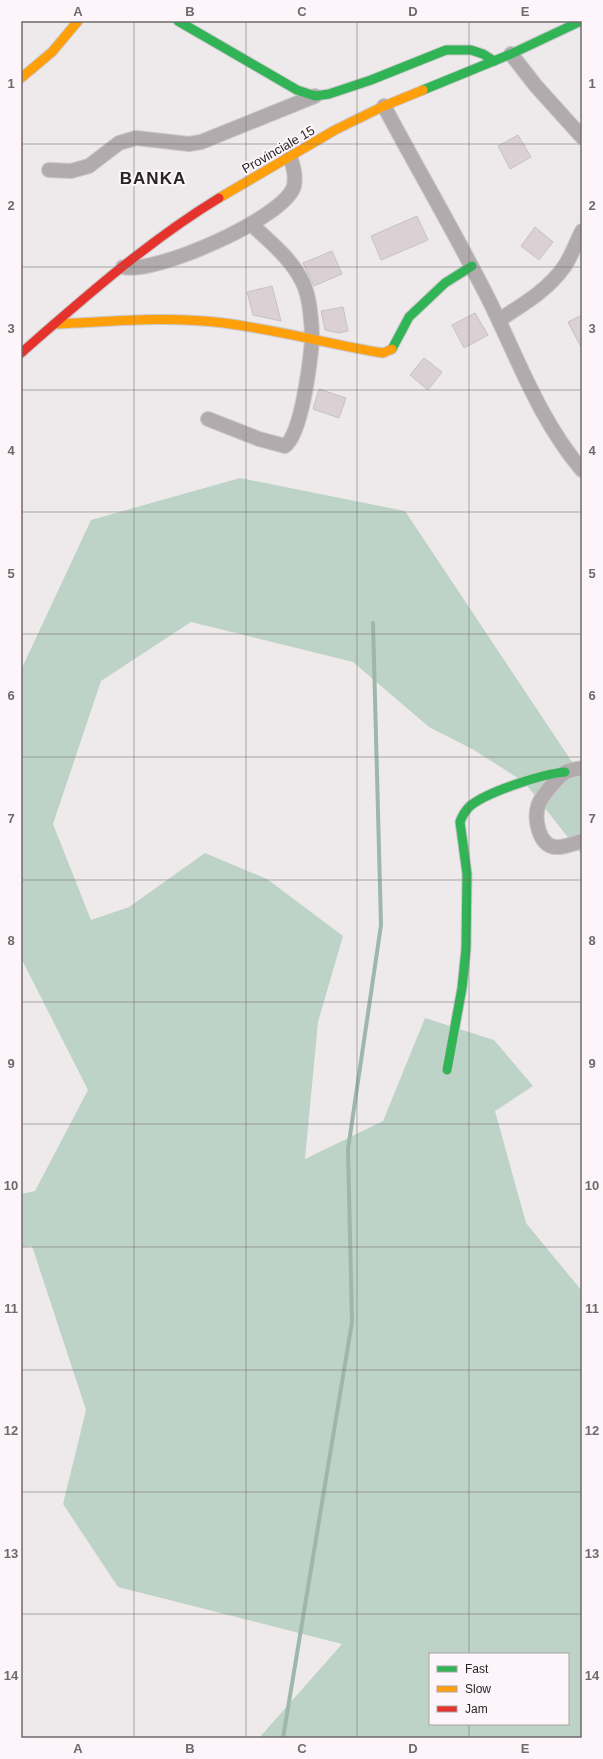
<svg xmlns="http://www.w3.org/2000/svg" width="603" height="1759" font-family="Helvetica,sans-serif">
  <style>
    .forest { fill: #bed3c8; fill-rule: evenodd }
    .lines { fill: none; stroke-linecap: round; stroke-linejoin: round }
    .stream { stroke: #9db8aa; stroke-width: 4 }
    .building { fill: #dbd1d5; stroke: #c5c2c3 }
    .street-casing { stroke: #cac7c8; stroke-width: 16 }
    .fast-casing { stroke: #cac7c8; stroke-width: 11 }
    .slow-casing { stroke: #cac7c8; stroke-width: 11 }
    .jam-casing { stroke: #cac7c8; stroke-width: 11 }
    .street { stroke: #b2abae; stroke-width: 14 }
    .fast { stroke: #30b455; stroke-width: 9 }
    .slow { stroke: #ff9f0a; stroke-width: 9 }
    .jam { stroke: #e5322d; stroke-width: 9 }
    .grid { fill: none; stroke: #6d6a6b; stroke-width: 1; stroke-opacity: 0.55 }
    .labels { text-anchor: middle; stroke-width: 4; stroke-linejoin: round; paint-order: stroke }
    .street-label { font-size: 13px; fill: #282526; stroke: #fdf5f9 }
    .district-label { font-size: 17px; font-weight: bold; letter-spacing: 1px; fill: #282526; stroke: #fdf5f9 }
    .neatline { fill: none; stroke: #6d6a6b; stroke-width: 1.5 }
    .grid-label { font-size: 13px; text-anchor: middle; font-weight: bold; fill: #6d6a6b }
  </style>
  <rect width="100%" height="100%" fill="#eeeaec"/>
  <path class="forest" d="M240 478 405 511 582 777V855L524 782 474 750 429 727 353 662 191 622 101 681 53 824 91 920 129 907 205 853 267 879 343 936 318 1022 305 1159 383 1121 425 1018 494 1040 533 1086 495 1111 526 1223 582 1291V1738H259L342 1644 118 1587 63 1504 86 1410 32 1246 21 1247V1194L35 1191 88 1090 21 958V670L91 520ZM430 1654H568V1724H430Z"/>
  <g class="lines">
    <path class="stream" d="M283 1738 352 1322 348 1149 381 925 373 623"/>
  </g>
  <g class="building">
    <path d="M518 135 531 157 510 169 498 146Z"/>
    <path d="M417 216 428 240 381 260 371 236Z"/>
    <path d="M535 227 553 242 539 260 521 246Z"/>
    <path d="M332 251 342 274 314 286 303 263Z"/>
    <path d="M272 286 281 321 253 315 247 292Z"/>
    <path d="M343 307 348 331 339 333 325 330 321 311Z"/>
    <path d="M475 313 488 335 464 348 452 325Z"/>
    <path d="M582 315V349L568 322Z"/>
    <path d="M424 358 442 372 428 390 410 375Z"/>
    <path d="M319 389 346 398 339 418 313 409Z"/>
  </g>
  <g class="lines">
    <defs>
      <g id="street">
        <path d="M511 54 536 86 582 137"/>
        <path d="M384 106C418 170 455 233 488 298 517 356 539 420 582 470"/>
        <path d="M49 170 71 171 89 166 119 143 136 138 189 144 201 142 315 96"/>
        <path d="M123 267C154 275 285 218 294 186 296 175 293 166 290 156"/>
        <path d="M499 320C522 305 548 290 564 267 571 257 576 243 582 231"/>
        <path d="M208 419 259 439 285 446C302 433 310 362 312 341 312 325 310 297 303 283 292 259 270 242 251 224"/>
        <path d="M582 768C577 769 568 770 564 773 557 778 540 798 538 806 534 820 539 845 555 847 564 848 574 843 582 841"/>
      </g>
      <g id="fast">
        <path d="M178 21 297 90 315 96 329 94 371 80 446 50H471L483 54 494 61"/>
        <path d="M423 90 511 54 581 21"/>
        <path d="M392 349 409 317 445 283 472 266"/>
        <path d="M447 1070 462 988 466 949 467 874 460 822C462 816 465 811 470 806 487 792 542 774 565 772"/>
      </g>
      <g id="slow">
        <path d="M21 78 52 52 78 21"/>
        <path d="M219 198 335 130 384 106 423 90"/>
        <path d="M54 324C108 322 162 316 215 322 272 328 327 344 383 353L392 349"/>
      </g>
      <path id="jam" d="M21 353C84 298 147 242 219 198"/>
    </defs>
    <use href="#street" class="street-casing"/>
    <use href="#fast" class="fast-casing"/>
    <use href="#slow" class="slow-casing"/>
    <use href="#jam" class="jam-casing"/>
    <use href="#street" class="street"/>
    <use href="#fast" class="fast"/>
    <use href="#slow" class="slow"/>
    <use href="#jam" class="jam"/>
  </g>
  <path class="grid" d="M134 21V1738M246 21V1738M357 21V1738M469 21V1654M21 144H582M21 267H582M21 390H582M21 512H582M21 634H582M21 757H582M21 880H582M21 1002H582M21 1124H582M21 1247H582M21 1370H582M21 1492H582M21 1614H582M469 1724V1738"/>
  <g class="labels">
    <g class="street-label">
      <text transform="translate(278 149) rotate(-30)" y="5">Provinciale 15</text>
    </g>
    <g class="district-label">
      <text x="153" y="184">BANKA</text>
    </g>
  </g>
  <rect width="603" height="1759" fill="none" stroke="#fdf5f9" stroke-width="44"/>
  <rect x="429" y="1653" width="140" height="72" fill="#fdf5f9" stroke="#a8a2a5"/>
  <rect x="437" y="1666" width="20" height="6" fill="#30b455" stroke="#a8a2a5"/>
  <text x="465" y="1673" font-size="12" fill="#282526">Fast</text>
  <rect x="437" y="1686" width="20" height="6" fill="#ff9f0a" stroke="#a8a2a5"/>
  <text x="465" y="1693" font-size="12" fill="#282526">Slow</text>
  <rect x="437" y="1706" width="20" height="6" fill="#e5322d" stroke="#a8a2a5"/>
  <text x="465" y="1713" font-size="12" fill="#282526">Jam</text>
  <rect x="22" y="22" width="559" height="1715" class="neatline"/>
  <g class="grid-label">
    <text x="78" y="16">A</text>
    <text x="190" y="16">B</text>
    <text x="302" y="16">C</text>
    <text x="413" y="16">D</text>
    <text x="525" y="16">E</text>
    <text x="11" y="88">1</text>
    <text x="592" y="88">1</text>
    <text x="11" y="210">2</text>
    <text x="592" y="210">2</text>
    <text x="11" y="333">3</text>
    <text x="592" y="333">3</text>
    <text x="11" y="455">4</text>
    <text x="592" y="455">4</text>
    <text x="11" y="578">5</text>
    <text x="592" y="578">5</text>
    <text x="11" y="700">6</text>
    <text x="592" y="700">6</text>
    <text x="11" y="823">7</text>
    <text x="592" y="823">7</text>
    <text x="11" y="945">8</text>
    <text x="592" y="945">8</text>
    <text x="11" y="1068">9</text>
    <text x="592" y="1068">9</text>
    <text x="11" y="1190">10</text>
    <text x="592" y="1190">10</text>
    <text x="11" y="1313">11</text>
    <text x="592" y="1313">11</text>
    <text x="11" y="1435">12</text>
    <text x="592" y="1435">12</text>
    <text x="11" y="1558">13</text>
    <text x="592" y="1558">13</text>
    <text x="11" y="1680">14</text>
    <text x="592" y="1680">14</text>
    <text x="78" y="1753">A</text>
    <text x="190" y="1753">B</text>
    <text x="302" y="1753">C</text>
    <text x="413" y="1753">D</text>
    <text x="525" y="1753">E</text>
  </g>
</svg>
